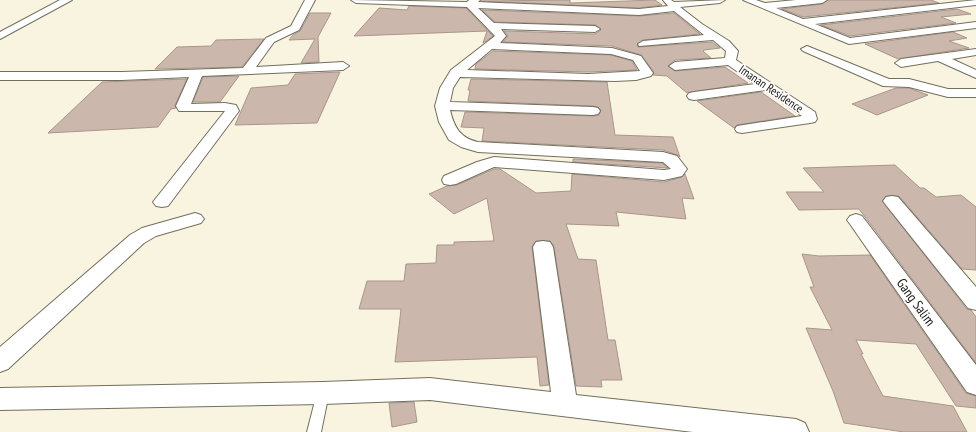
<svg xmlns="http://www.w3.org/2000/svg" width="976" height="432" font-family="'PT Sans Narrow',sans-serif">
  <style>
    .building { fill: #cbb7ac; stroke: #a9968b }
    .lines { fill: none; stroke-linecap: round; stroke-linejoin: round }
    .service-casing { stroke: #726f5d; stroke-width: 2 }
    .minor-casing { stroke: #726f5d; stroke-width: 2 }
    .service { fill: #fff; fill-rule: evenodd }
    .minor { fill: #fff; fill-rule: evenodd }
    .labels { text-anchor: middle; stroke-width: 3.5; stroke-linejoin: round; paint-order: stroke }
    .far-street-label { font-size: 12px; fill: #18160f; stroke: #fff }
    .street-label { font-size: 14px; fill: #18160f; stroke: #fff }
  </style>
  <rect width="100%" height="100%" fill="#f8f4e0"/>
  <g class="building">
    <path d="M570 0V3L655 0 662 5 639 8 481 1Z"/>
    <path d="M828 0H931L939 3 803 17 782 9 822 4Z"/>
    <path d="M409 6 466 8 493 36 483 43 487 31 354 36 379 8 407 10Z"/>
    <path d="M957 9 971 14 941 17 956 23 850 36 821 25Z"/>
    <path d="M482 10 639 16 674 13 700 34 643 40 637 44 638 47 712 42 720 48 704 50 703 51 711 58 675 60 668 66 675 71 725 67 748 83 687 93 667 76 653 75 654 72 641 55 612 46 503 42 508 36 504 31 595 34 601 30 596 25 495 22Z"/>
    <path d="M310 13H331L318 37 319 62 301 63 315 39 289 40 293 35 300 31Z"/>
    <path d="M953 32 967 38 949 41 969 48 898 59 865 44Z"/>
    <path d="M264 39 242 67 155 69 177 47 211 46 216 40Z"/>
    <path d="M493 51 611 55 632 61 637 70 588 72 475 69 476 64Z"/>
    <path d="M340 72 317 123 235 125 251 88 288 85 295 74Z"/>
    <path d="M239 76 220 102H193L203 77Z"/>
    <path d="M187 79 175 105 176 108 171 109 158 127 48 133 102 82Z"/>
    <path d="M471 79 607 82 615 135 673 137 680 157 677 155 663 150 482 141 484 128 461 127 465 112 593 116 599 115 601 110 598 107 593 106 468 101 470 90H468Z"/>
    <path d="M896 88H909L928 95 877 115 852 104Z"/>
    <path d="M761 92 795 116 737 125 734 128 697 101Z"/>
    <path d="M573 159 662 163 668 168 573 162Z"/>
    <path d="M895 165 920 188H924L936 197 961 195 976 207V270L962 269 899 196H886L882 201 967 309 971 310 976 317V363L859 209 799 210 786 192H824L803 168Z"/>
    <path d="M494 169H500L536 193 571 191 572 174 664 182 682 177 685 174 694 199 682 198 686 219 616 212 619 226 566 224 578 259 596 260 608 340H615L622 380H601L602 387 576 386 554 247 550 241H536L532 247 549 385 540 386 537 357 395 362 401 309H359L367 281H404L406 264 436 263 437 245H454V242L494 241 487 198 454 214 429 194 447 186 457 185Z"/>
    <path d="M802 254 819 256 870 255 966 393 976 396V408L956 406 916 344 856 340 863 354H861L883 396 953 406 967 432H904L844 423 833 391 806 328 832 330 810 287H814Z"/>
    <path d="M414 402 417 422 392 427 389 403Z"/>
  </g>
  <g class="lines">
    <defs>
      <path id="service" d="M323 387 327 389 329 393 321 432H307L317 393 319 389Z"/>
      <g id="minor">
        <path d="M60 0H72L0 39V32Z"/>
        <path d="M305 0H315L299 30 274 42 256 67 343 62 349 66 343 70 202 76 191 104 225 103 236 105 239 111 168 206 162 207 156 206 153 202 225 111H179L176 106 189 77 122 80H0V72H122L243 68 266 38 291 26Z"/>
        <path d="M351 0 467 2 469 0H480L478 2 639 9 668 6 663 0H671L674 2 725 0 720 3 680 7 702 24 729 41 738 51 736 60 815 112 817 119 815 122 810 123 742 133 737 132 735 129 737 126 802 116 765 90 694 100 689 99 687 96 689 93 694 92 755 84 728 65 675 70 669 66 675 62 725 58 726 51 713 40 639 46 638 44 643 41 704 35 674 11 639 15 478 8 494 23 595 26 600 29 595 32 501 29 506 36 500 43 612 48 641 56 653 73 651 76 636 80 615 81 460 77 453 88 450 102 593 107 598 108 600 111 598 114 593 115 450 110C454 127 460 138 478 142L663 152 677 156 687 169 682 176 664 180 494 167 456 184 450 185 444 184 442 180 444 176 477 162 494 157 664 170 671 169 663 162 478 152 461 147 449 140 439 122 435 106 440 88 451 70 495 36 467 7 356 3ZM492 49 611 54 633 60 640 71 588 74 467 70Z"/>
        <path d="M743 0H756L765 3 796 0H827L822 3 776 8 803 19 976 0V5L815 24 850 38 976 22V28L849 44Z"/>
        <path d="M807 46 889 79H909L948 89H976V97H948L909 87 883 86 803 51 801 49Z"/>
        <path d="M976 49V55L952 59 976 70V78L938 61 901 67 895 63 901 59Z"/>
        <path d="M892 196 898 197 976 287V310L968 308 886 205 883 201 886 197Z"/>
        <path d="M195 213 201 215 204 219 201 223 156 236 144 243 8 369 0 372V347L130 235 142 228Z"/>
        <path d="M856 214 862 216 976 365V395L967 392 850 224 847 220 850 216Z"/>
        <path d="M543 241 550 242 553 247 576 395 796 419 805 423 809 432H693L430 400 323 404 0 410V388L323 382 430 378 551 392 533 247 536 242Z"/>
      </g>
    </defs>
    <use href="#service" class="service-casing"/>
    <use href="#minor" class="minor-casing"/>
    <use href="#service" class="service"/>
    <use href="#minor" class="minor"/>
  </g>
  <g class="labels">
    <g class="far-street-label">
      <text transform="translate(771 89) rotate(34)" y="4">Imanan Residence</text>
    </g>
    <g class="street-label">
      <text transform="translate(916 302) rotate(54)" y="5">Gang Salim</text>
    </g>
  </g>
</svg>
